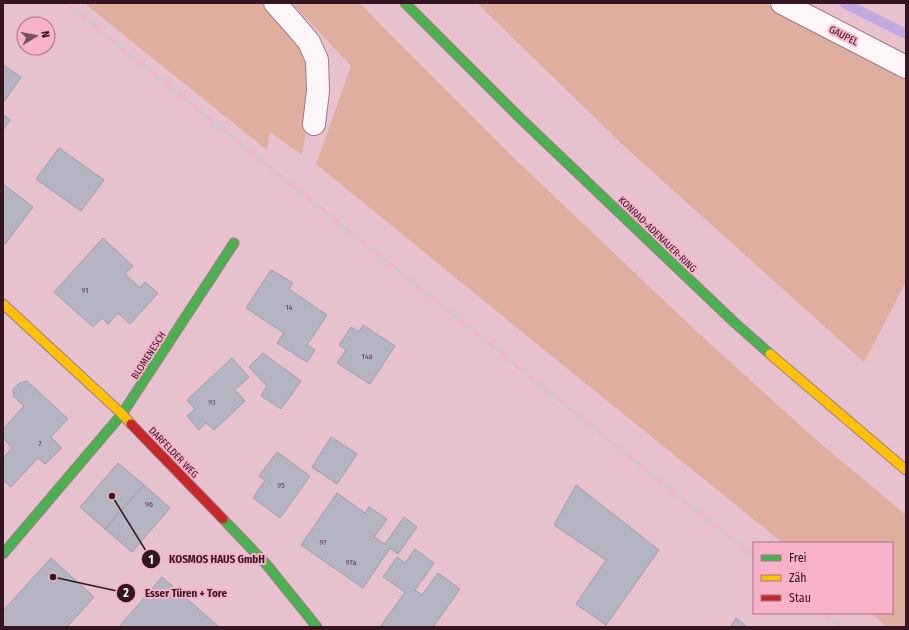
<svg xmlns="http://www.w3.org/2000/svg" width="909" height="630" font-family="'Fira Sans Condensed',sans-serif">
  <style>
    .green { fill: #e0ae9e }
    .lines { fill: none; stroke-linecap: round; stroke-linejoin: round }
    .stream { stroke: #c2a8e0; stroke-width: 10 }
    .building { fill: #b5b4c3; stroke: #9e9dac }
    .street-casing { stroke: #9c7c89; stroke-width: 24 }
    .fast-casing { stroke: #9c7c89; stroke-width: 11 }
    .slow-casing { stroke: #9c7c89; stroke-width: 11 }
    .jam-casing { stroke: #9c7c89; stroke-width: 11 }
    .path { stroke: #d3c7cc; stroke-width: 2.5; stroke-dasharray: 1 3; stroke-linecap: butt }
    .street { stroke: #fcf6f8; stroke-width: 22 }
    .fast { stroke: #4caf50; stroke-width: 9 }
    .slow { stroke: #ffc107; stroke-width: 9 }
    .jam { stroke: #c62828; stroke-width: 9 }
    .rail-casing { stroke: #d4c8cc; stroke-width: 4.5 }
    .rail { stroke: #f7b2ca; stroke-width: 3; stroke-dasharray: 9; stroke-linecap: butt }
    .labels { text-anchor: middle; stroke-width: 4; stroke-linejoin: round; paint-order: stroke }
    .number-label { font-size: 8px; fill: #553d4a }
    .street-label { font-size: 10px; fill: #351522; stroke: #f7b2ca }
    .leader { fill: none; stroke: #351522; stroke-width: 1.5 }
    .callout-dot { fill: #351522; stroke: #f7b2ca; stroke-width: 1.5 }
    .mark-label { font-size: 12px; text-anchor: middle; font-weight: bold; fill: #fff }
    .callout-label { font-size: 11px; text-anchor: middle; font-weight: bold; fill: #351522; stroke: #f7b2ca; stroke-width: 4; stroke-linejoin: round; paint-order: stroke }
  </style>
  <rect width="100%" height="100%" fill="#e8c1cf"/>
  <g class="green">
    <path d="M84 3H261L297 42 311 68V102L302 155 270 132 267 150Z"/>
    <path d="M292 3H360L376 20 517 161 694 329 813 437 906 515V627H887L870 613H892V543H783L548 353 316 164 351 66Z"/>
    <path d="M477 3H765L906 77V282L864 362 625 147Z"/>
  </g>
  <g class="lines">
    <path class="stream" d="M844 3 906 34"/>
  </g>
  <g class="building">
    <path d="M3 65 21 77 3 103Z"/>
    <path d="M3 114 10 120 3 130Z"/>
    <path d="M59 148 104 180 81 211 36 179Z"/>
    <path d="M3 184 33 207 5 244 3 243Z"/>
    <path d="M103 238 133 266 125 274 140 288 145 282 158 293 130 324 118 313 108 324 102 318 93 327 54 292Z"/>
    <path d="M271 270 293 283 289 289 327 315 307 345 315 350 307 362 277 343 284 333 246 308Z"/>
    <path d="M363 325 395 346 370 384 337 363 346 350 339 345 351 327 359 332Z"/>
    <path d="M263 353 301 381 281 409 261 396 267 386 249 367Z"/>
    <path d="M232 358 249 377 235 390 245 401 214 430 206 423 199 430 187 416 195 409 187 400Z"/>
    <path d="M27 381 68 419 51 437 62 448 45 464 38 458 11 487 3 480V458L12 448 3 438V429L24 406 14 397 13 389 20 383Z"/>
    <path d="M331 437 357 454 337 484 312 467Z"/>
    <path d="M277 452 310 476 280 518 253 498 265 480 259 476Z"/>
    <path d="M118 463 144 485 105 529 80 507Z"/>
    <path d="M144 485 170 508 132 552 105 529Z"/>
    <path d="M576 485 659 550 606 625 576 604 606 560 554 525Z"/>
    <path d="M337 493 365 513 369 507 387 519 374 537 385 544 404 517 417 527 398 554 390 548 363 588 301 545Z"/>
    <path d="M415 549 434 563 415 590 422 595 438 573 460 589 433 627H380L405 592 383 577 397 557 405 563Z"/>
    <path d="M51 558 94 597 67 627H3V611Z"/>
    <path d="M162 577 219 627H119Z"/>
    <path d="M736 618 747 627H730Z"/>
  </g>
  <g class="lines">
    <defs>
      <g id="street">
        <path d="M275 3 292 22 309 42 317 60 318 91 314 124"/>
        <path d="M782 3 906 67"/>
      </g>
      <g id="fast">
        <path d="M405 3 520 118 735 323 770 354"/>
        <path d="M223 519 266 564 317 627"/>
        <path d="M3 554 122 414 234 243"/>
      </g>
      <g id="slow">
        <path d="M3 304 122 414 131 424"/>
        <path d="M770 354 906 470"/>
      </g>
      <path id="jam" d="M131 424 223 519"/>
    </defs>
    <use href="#street" class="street-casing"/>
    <use href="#fast" class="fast-casing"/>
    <use href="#slow" class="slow-casing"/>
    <use href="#jam" class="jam-casing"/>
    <path class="path" d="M252 223 273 200 262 191 266 186 276 193 296 167 289 159 292 154 302 162 306 159 308 151"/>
    <use href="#street" class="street"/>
    <use href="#fast" class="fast"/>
    <use href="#slow" class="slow"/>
    <use href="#jam" class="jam"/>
    <defs>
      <g id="rail">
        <path d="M66 3 754 557"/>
        <path d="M824 613 841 627"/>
      </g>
    </defs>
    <use href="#rail" class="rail-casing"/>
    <use href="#rail" class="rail"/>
  </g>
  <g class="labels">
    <g class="number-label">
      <text x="85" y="293">91</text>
      <text x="289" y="310">14</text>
      <text x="367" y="359">14a</text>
      <text x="212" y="405">93</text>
      <text x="40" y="446">7</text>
      <text x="281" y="488">95</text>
      <text x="149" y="507">96</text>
      <text x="323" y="545">97</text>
      <text x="351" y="565">97a</text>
    </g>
    <g class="street-label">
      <text transform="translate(844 35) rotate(27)" y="4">GAUPEL</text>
      <text transform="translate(658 234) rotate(44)" y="4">KONRAD-ADENAUER-RING</text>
      <text transform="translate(148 355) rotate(-57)" y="4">BLOMENESCH</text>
      <text transform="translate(174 452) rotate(46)" y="4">DARFELDER WEG</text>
    </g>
  </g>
  <path class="leader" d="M112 496L151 559M53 577L126 593"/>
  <g class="callout-dot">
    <circle cx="112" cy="496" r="4"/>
    <circle cx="53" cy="577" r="4"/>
    <circle cx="151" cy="559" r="10"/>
    <circle cx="126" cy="593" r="10"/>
  </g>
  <g class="mark-label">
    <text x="151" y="564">1</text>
    <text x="126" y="597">2</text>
  </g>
  <g class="callout-label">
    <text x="217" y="563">KOSMOS HAUS GmbH</text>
    <text x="186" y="597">Esser Türen + Tore</text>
  </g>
  <rect width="909" height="630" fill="none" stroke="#351522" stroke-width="8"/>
  <rect x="753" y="542" width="140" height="72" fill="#f7b2ca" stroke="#a97387"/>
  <rect x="761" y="555" width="20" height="6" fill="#4caf50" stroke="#a97387"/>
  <text x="789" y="562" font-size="12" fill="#351522">Frei</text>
  <rect x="761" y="575" width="20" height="6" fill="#ffc107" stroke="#a97387"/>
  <text x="789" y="582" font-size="12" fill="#351522">Zäh</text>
  <rect x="761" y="595" width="20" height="6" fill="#c62828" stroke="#a97387"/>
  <text x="789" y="602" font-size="12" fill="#351522">Stau</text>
  <g transform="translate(36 36) rotate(80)"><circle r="19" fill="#f7b2ca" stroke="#a97387"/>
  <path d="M0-3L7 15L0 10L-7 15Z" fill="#74515f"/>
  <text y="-6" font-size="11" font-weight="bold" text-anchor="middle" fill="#351522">N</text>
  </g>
</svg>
